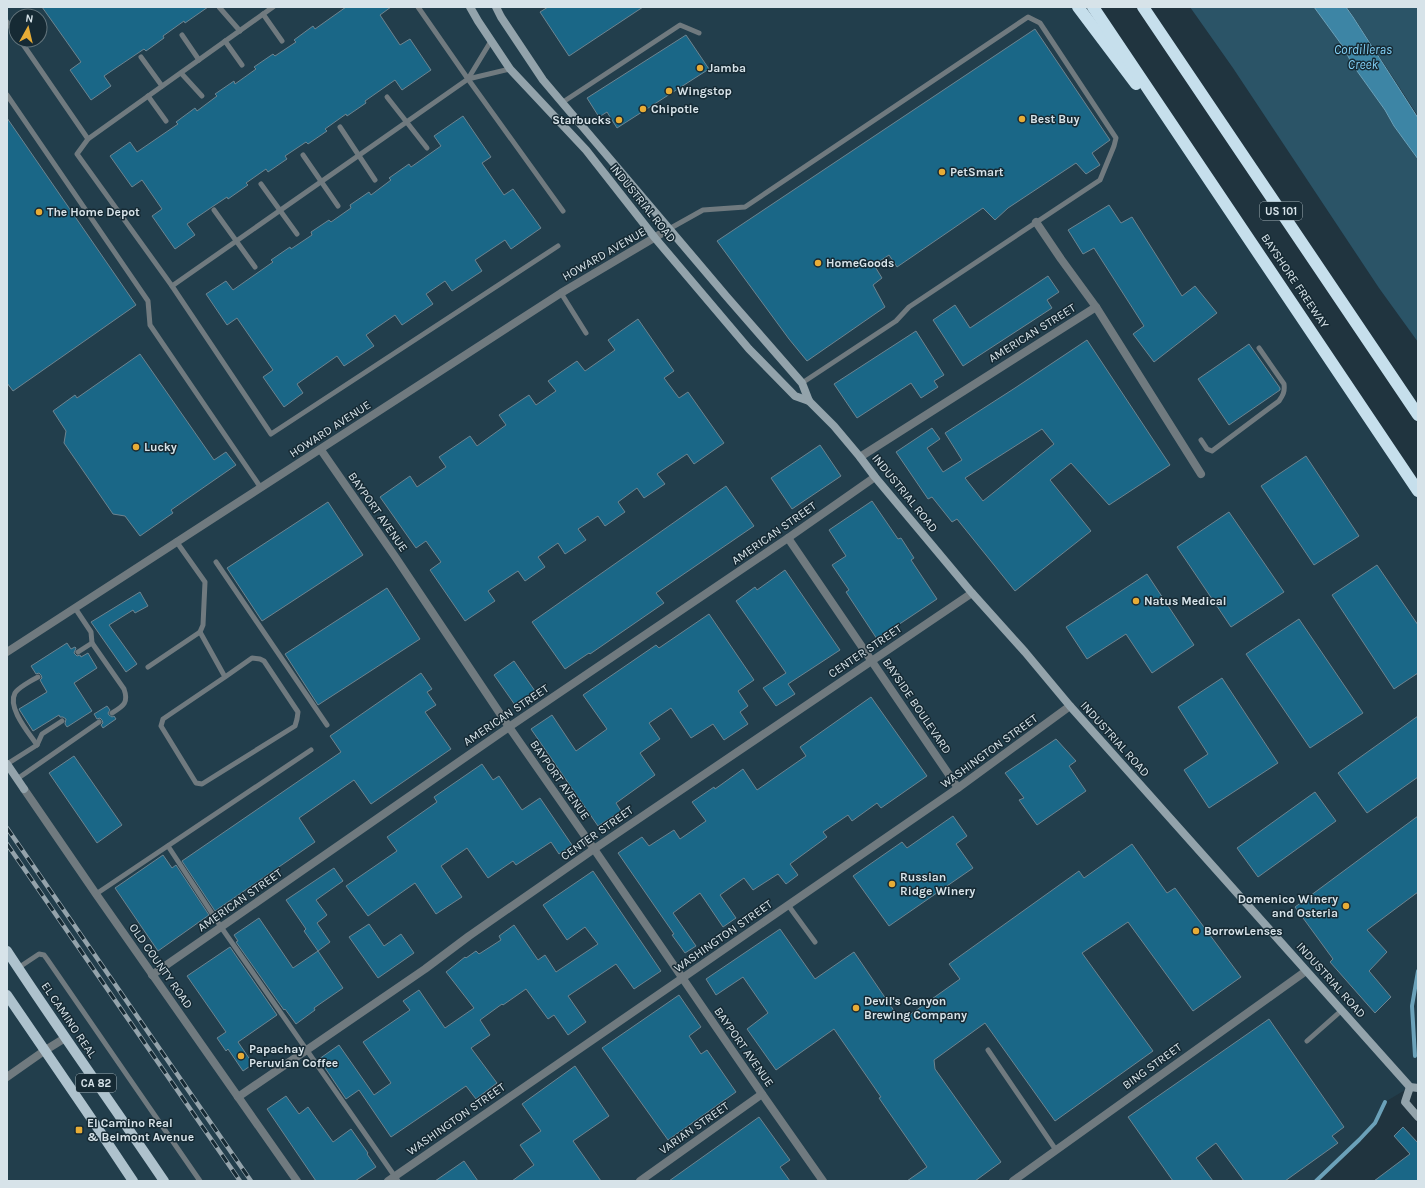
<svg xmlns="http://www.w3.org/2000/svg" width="1425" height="1188" font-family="Karla,sans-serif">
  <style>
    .built { fill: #223e4c; fill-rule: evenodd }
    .green { fill: #2b5467 }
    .water { fill: #3d85a5; stroke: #6ba1b9 }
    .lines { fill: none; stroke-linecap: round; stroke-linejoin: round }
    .stream { stroke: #6ba1b9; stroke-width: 4 }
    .building { fill: #1a6787; stroke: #6d8490; fill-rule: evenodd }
    .service { stroke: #707a7f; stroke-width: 5 }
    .minor { stroke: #707a7f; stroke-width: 8 }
    .tertiary { stroke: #707a7f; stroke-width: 8 }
    .secondary { stroke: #93a3ab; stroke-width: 8 }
    .primary { stroke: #aec2cd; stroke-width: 10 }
    .motorway { stroke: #c6dfec; stroke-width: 12 }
    .rail-casing { stroke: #94a3ab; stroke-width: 4.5 }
    .rail { stroke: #162a34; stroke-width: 3; stroke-dasharray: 9; stroke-linecap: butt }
    .poi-dot { fill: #e7ac36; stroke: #162a34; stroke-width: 1.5 }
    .labels { text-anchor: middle; stroke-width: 3; stroke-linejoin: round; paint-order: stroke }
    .shield { fill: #162a34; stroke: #9dacb3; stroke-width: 1 }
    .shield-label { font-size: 11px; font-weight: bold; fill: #d7e3e9 }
    .poi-label { font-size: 12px; font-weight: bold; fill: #d7e3e9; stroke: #162a34; text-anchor: start }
    .street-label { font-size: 12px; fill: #d7e3e9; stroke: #162a34 }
    .water-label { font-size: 13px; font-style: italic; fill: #82d0f6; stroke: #162a34 }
  </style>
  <rect width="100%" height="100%" fill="#20343f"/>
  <path class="built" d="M7 7H1078L1215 187 1418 491V1088L1410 1087 1385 1102 1375 1123 1359 1140 1316 1181H7ZM16 16H40V40H16Z"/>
  <g class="green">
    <path d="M1190 7H1314L1344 48 1352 64 1385 110 1394 126 1418 159V342L1379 288 1233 68Z"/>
    <path d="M1347 7H1418V116Z"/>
  </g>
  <path class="water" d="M1314 7H1346L1353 17 1418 118V159L1394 126 1385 110 1352 64 1344 48Z"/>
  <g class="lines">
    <g class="stream">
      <path d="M1415 1056 1412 1006 1418 971"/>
      <path d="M1316 1181 1359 1140 1375 1123 1385 1102"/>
    </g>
  </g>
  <g class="building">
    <path d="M42 7H208L185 23 184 21 163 36 164 38 146 51 144 49 104 76 111 86 91 100 70 70 81 62Z"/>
    <path d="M346 7H391L380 15 400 45 410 39 431 70 402 90 395 80 365 101 366 103 347 116 346 114 325 129 327 131 308 144 306 142 285 156 287 159 268 172 266 169 246 183 248 185 228 199 227 197 212 207 187 224 195 235 175 249 152 216 162 209 142 180 132 187 110 156 130 142 137 152 178 124 176 122 195 108 197 111 217 96 215 94 234 81 235 84 256 69 254 67 273 54 275 56 296 42 294 40 313 26 315 29Z"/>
    <path d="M548 7H643L569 56 540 12Z"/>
    <path d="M1035 29 1110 140 1092 153 1100 165 1086 174 1076 163 1008 208 995 220 983 208 897 267 889 255 874 265 882 278 873 285 885 307 807 361 789 339 717 241Z"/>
    <path d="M686 35 709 69 617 128 607 112 599 117 587 98Z"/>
    <path d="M463 116 491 157 482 163 504 195 513 189 541 228 511 249 505 240 475 260 482 271 452 291 445 281 426 294 433 304 402 325 395 315 366 335 374 346 344 366 337 356 297 384 303 393 284 407 263 377 273 370 237 318 227 325 206 294 226 281 233 290 273 262 271 260 290 247 291 249 312 235 311 232 329 220 331 222 351 208 350 205 369 192 371 195 391 180 389 178 409 164 411 167 441 146 434 136Z"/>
    <path d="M7 118 136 305 13 391 7 383Z"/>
    <path d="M1109 205 1121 223 1132 217 1182 296 1195 286 1217 313 1154 362 1133 334 1144 326 1094 248 1083 254 1068 230Z"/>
    <path d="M1048 276 1059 292 1047 300 1052 308 963 366 933 320 955 305 970 328Z"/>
    <path d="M638 319 674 371 664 378 679 398 688 392 724 443 694 464 687 454 657 474 665 484 644 498 637 488 618 502 625 512 605 526 598 516 578 529 586 540 565 554 558 543 538 557 545 567 525 581 518 571 488 591 495 601 465 621 430 570 441 562 426 541 416 548 380 497 410 476 417 487 446 467 439 457 470 436 477 446 506 425 499 415 529 395 536 405 556 391 548 381 577 361 585 371 615 350 608 340Z"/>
    <path d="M916 331 944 375 934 381 938 387 921 398 911 383 857 418 834 384Z"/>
    <path d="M1087 340 1170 465 1109 505 1071 463 1050 480 1091 531 1015 591 957 519 952 522 932 497 928 499 896 452 932 428 940 439 927 448 943 472 962 460 945 433 1015 388ZM1042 429 1054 444 983 501 965 478Z"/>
    <path d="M1249 344 1280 388V390L1229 425 1198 379Z"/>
    <path d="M140 354 214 460 226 452 236 465 171 510 173 513 140 536 125 516 113 514 64 443 66 431 53 411 75 395 77 398Z"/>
    <path d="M820 445 841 476 792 509 771 478Z"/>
    <path d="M1306 456 1359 536 1314 565 1261 486Z"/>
    <path d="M726 486 754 526 656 593 664 603 590 654 589 653 565 669 532 622Z"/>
    <path d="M872 501 898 539 901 538 914 558 911 560 937 599 877 639 846 592 849 590 832 565 846 556 829 530Z"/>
    <path d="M328 502 363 555 262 621 227 568Z"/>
    <path d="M1229 512 1284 592 1231 627 1177 547Z"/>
    <path d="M1377 565 1418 625V673L1394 689 1332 595Z"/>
    <path d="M785 570 840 650 788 684 795 694 776 706 763 688 786 673 736 601 755 587 757 590Z"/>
    <path d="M1147 574 1194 645 1152 673 1126 634 1087 659 1066 627Z"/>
    <path d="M387 588 420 639 318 705 285 654Z"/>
    <path d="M140 592 148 606 135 613 133 610 109 625 137 664 126 672 91 622Z"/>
    <path d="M709 614 754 680 738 691 748 706 740 712 748 724 724 740 713 724 691 738 671 708 649 723 660 739 640 753 655 775 616 803 621 811 598 826 531 729 552 715 576 751 607 729 583 695 656 645 659 648Z"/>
    <path d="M1299 619 1363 713 1310 748 1246 654Z"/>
    <path d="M67 643 71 649 75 647 76 648 74 653 77 656 80 655 81 657 88 653 97 668 74 683 92 711 67 727 65 724 66 719 63 717H60L59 715 33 731 19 709 47 692 40 680 42 678 41 675 39 673 36 674 31 666Z"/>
    <path d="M514 661 535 691 515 705 494 675Z"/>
    <path d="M421 673 432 689 427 692 436 705 425 712 451 749 371 804 354 780 299 818 315 842 215 911 182 861 341 752 330 736Z"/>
    <path d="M1222 678 1278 763 1209 808 1184 770 1208 754 1178 707Z"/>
    <path d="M871 697 927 776 881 808 877 803 852 821 848 815 823 832 827 837 790 864 798 875 786 884 778 874 753 890 744 878 720 895 736 918 723 927 700 893 673 913 696 946 685 953 672 935 674 934 618 853 642 837 649 846 674 830 680 839 706 821 692 802 714 787 715 789 743 769 757 790 806 756 800 747Z"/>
    <path d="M107 706 110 710 108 713 109 715 112 717 114 716 116 719 103 728 101 725 103 723 102 720 100 718 97 719 94 714Z"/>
    <path d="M1418 716V777L1367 813 1338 773Z"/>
    <path d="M1056 739 1076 761 1069 766 1086 791 1037 825 1019 800 1024 798 1005 773Z"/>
    <path d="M74 756 122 825 97 843 49 773Z"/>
    <path d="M482 764 493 780 499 776 522 810 540 798 572 845 559 854 551 842 516 865 513 861 488 878 467 848 441 866 462 897 436 914 415 883 368 916 346 886 397 851 387 837 437 802 434 797Z"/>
    <path d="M1315 792 1336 821 1258 877 1237 848Z"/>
    <path d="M953 816 967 836 956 844 973 868 889 926 853 876 902 842 907 848Z"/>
    <path d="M1418 816V892L1367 930 1387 952 1369 971 1391 997 1375 1013 1330 962 1333 959 1295 907Z"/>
    <path d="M1132 844 1167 893 1175 888 1241 977 1193 1011 1128 922 1082 953 1153 1051 1055 1121 985 1023 934 1060 935 1069 1001 1162 975 1181H907L927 1167 879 1098 881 1097 834 1029 776 1070 747 1029 768 1013 743 977 716 995 706 979 780 929 815 979 854 952 901 1021 960 979 949 964 1079 871 1084 878Z"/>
    <path d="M163 855 172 868 176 865 209 915 158 951 115 888Z"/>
    <path d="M334 868 343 881 316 900 327 915 317 923 330 942 318 951 304 931 306 929 286 900Z"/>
    <path d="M593 871 661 971 634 989 616 964 568 996 586 1022 568 1035 554 1015 548 1019 526 989 503 1005 502 1004 480 1020 490 1035 471 1048 497 1083 476 1099 466 1086 391 1137 359 1090 346 1099 319 1059 339 1045 374 1095 391 1083 363 1042 410 1010 403 1001 419 990 445 1028 474 1008 446 972 465 957 466 958 476 951 479 954 501 940 499 936 514 925 538 960 545 955 556 972 598 944 585 927 567 940 543 905Z"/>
    <path d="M259 918 293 968 318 951 343 988 314 1008 315 1010 296 1024 285 1009 284 1010 236 942 238 941 234 935Z"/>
    <path d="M369 924 384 946 401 934 414 953 378 978 349 937Z"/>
    <path d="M230 947 277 1015 238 1042 253 1064 243 1071 228 1049 226 1051 217 1038 226 1032 187 976Z"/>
    <path d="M679 995 701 1027 689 1036 701 1054 707 1050 736 1092 668 1140 602 1048Z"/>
    <path d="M1269 1019 1344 1127 1332 1136 1338 1143 1285 1181H1244L1216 1143 1196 1158 1213 1181H1173L1128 1117Z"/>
    <path d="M575 1066 609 1116 573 1141 601 1181H512L534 1165 520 1145 541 1131 522 1104Z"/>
    <path d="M286 1096 299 1114 308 1107 333 1142 351 1129 368 1153 367 1154 376 1167 355 1181H316L267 1109Z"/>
    <path d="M759 1117 790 1160 780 1167 790 1181H669Z"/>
    <path d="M1403 1127 1418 1143V1181H1374L1410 1154 1394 1136Z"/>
    <path d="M464 1161 478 1181H435Z"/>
  </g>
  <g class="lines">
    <g class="service">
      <path d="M219 7 240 31"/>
      <path d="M418 7 468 79 563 211"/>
      <path d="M263 14 282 41"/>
      <path d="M7 22 16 35"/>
      <path d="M182 35 199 60"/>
      <path d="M20 40 88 139 273 7"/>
      <path d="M225 41 242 65"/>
      <path d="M141 57 162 86"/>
      <path d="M181 73 202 96"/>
      <path d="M468 79 491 41"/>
      <path d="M7 95 148 301 150 325 261 488"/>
      <path d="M148 96 166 121"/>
      <path d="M387 97 427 148"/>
      <path d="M563 102 680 25 699 33"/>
      <path d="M340 127 375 180"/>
      <path d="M88 139 77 154 172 286 468 79 510 69"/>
      <path d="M303 155 338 206"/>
      <path d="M261 184 297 234"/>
      <path d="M214 210 255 267"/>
      <path d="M669 229 703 210 745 207 1028 17 1040 23 1116 138 1114 146 1100 180 909 307 896 321 802 383"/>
      <path d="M172 286 271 434 558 246"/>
      <path d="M561 293 586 333"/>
      <path d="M1201 440 1207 449 1212 451 1279 401C1283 395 1285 392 1284 384L1259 348"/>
      <path d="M216 562 327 725"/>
      <path d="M75 608 91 632 92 643"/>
      <path d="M200 632 225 677 163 719 161 726 196 783 202 784 295 726 297 719 298 712 264 661 260 659 252 658 225 677"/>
      <path d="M78 652 92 643 124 689C129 703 123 706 112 713"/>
      <path d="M148 667 200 632 203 625 205 582 176 541"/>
      <path d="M37 745C29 733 7 708 15 693 18 688 32 680 38 677"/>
      <path d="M7 764 37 745 42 734 62 721"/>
      <path d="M17 779 99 722"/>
      <path d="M168 846 221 927 398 1181"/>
      <path d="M96 894 311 750"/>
      <path d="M788 905 815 942"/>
      <path d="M18 968 39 954 44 955 47 959 200 1181"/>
      <path d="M1307 1041 1342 1010"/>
      <path d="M988 1050 1056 1150"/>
    </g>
    <g class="minor">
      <path d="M1036 222 1061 259 1096 307 1201 474"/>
      <path d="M321 450 396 558 509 727 594 849 762 1094 823 1181"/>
      <path d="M860 457 1096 307"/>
      <path d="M788 538 958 788"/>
      <path d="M152 975 509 727 788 538 875 477"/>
      <path d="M7 1077 44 1051 65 1038"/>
      <path d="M238 1097 425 969 469 936 594 849 972 593"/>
      <path d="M388 1181 958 788 1070 706"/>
      <path d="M640 1181 762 1094"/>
      <path d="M1013 1181 1306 971"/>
    </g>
    <g class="tertiary">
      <path d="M7 652 561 293 669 229"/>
      <path d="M24 789 96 894 297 1181"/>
    </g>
    <g class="secondary">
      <path d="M470 7 478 21 510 69 586 150 655 238 749 349 795 396 809 401"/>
      <path d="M496 7 501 17 543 80 727 297 802 383 809 401 834 426 860 457 875 477 972 593 1025 652 1070 706 1410 1087 1418 1088"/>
      <path d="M7 764 24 789"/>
      <path d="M1410 1087 1405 1102 1418 1117"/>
    </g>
    <g class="primary">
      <path d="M7 951C58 1029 112 1104 164 1181"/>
      <path d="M7 995 93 1121 133 1181"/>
    </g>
    <g class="motorway">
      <path d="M1078 7 1136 84"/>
      <path d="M1093 7 1418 491"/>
      <path d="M1143 7 1418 415"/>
    </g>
    <defs>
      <g id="rail">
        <path d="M7 828 251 1181"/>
        <path d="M7 844 240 1181"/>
      </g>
    </defs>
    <use href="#rail" class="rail-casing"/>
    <use href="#rail" class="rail"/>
  </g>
  <g class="poi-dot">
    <circle cx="700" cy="68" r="4"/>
    <circle cx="669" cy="91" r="4"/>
    <circle cx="643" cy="109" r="4"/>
    <circle cx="1022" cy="119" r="4"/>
    <circle cx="619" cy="120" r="4"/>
    <circle cx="942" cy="172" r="4"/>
    <circle cx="39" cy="212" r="4"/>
    <circle cx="818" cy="263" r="4"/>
    <circle cx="136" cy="447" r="4"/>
    <circle cx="1136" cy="601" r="4"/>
    <circle cx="892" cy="884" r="4"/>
    <circle cx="1346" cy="906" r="4"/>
    <circle cx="1196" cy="931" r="4"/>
    <circle cx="856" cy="1008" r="4"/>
    <circle cx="241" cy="1056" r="4"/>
    <rect x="75" y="1126" width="8" height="8" rx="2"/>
  </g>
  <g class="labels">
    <g class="shield">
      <rect x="1260" y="202" width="42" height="18" rx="3"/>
      <rect x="76" y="1074" width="40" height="18" rx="3"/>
    </g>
    <g class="shield-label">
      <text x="1281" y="215">US 101</text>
      <text x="96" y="1087">CA 82</text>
    </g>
    <g class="poi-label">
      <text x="708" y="72">Jamba</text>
      <text x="677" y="95">Wingstop</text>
      <text x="651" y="113">Chipotle</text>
      <text x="1030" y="123">Best Buy</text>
      <text x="611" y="124" text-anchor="end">Starbucks</text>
      <text x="950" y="176">PetSmart</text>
      <text x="47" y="216">The Home Depot</text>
      <text x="826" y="267">HomeGoods</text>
      <text x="144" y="451">Lucky</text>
      <text x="1144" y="605">Natus Medical</text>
      <text x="900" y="881">Russian<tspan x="900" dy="14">Ridge Winery</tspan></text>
      <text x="1338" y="903" text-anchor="end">Domenico Winery<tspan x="1338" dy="14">and Osteria</tspan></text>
      <text x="1204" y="935">BorrowLenses</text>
      <text x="864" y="1005">Devil's Canyon<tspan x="864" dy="14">Brewing Company</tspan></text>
      <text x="249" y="1053">Papachay<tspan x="249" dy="14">Peruvian Coffee</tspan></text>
      <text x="87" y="1127">El Camino Real<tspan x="87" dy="14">&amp; Belmont Avenue</tspan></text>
    </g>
    <g class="street-label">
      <text transform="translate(643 203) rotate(51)" y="4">INDUSTRIAL ROAD</text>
      <text transform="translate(604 254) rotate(-30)" y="4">HOWARD AVENUE</text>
      <text transform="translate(1295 281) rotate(56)" y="4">BAYSHORE FREEWAY</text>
      <text transform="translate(1032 333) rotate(-32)" y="4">AMERICAN STREET</text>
      <text transform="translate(330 429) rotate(-33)" y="4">HOWARD AVENUE</text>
      <text transform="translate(905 493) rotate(51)" y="4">INDUSTRIAL ROAD</text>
      <text transform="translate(378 512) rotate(55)" y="4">BAYPORT AVENUE</text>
      <text transform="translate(774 533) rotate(-35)" y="4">AMERICAN STREET</text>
      <text transform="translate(865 651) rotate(-34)" y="4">CENTER STREET</text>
      <text transform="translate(917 706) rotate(56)" y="4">BAYSIDE BOULEVARD</text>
      <text transform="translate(506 715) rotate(-34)" y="4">AMERICAN STREET</text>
      <text transform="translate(1115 739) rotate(48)" y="4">INDUSTRIAL ROAD</text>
      <text transform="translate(989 751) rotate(-36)" y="4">WASHINGTON STREET</text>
      <text transform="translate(560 780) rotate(55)" y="4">BAYPORT AVENUE</text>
      <text transform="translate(597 833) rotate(-35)" y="4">CENTER STREET</text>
      <text transform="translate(240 900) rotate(-35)" y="4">AMERICAN STREET</text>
      <text transform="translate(723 936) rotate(-35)" y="4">WASHINGTON STREET</text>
      <text transform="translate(161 966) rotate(55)" y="4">OLD COUNTY ROAD</text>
      <text transform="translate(1331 980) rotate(48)" y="4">INDUSTRIAL ROAD</text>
      <text transform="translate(69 1020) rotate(56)" y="4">EL CAMINO REAL</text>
      <text transform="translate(744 1047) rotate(55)" y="4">BAYPORT AVENUE</text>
      <text transform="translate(1152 1066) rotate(-36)" y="4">BING STREET</text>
      <text transform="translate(456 1119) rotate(-35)" y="4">WASHINGTON STREET</text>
      <text transform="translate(694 1128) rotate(-35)" y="4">VARIAN STREET</text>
    </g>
    <g class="water-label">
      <text x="1363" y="54">Cordilleras<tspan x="1363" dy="15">Creek</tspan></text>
    </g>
  </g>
  <rect width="1425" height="1188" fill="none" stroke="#d7e3e9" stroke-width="16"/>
  <g transform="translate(28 28) rotate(8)"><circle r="19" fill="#162a34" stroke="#63747c"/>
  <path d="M0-3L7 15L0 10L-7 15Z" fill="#e7ac36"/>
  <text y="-6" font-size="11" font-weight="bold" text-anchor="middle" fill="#d7e3e9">N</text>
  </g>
</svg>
